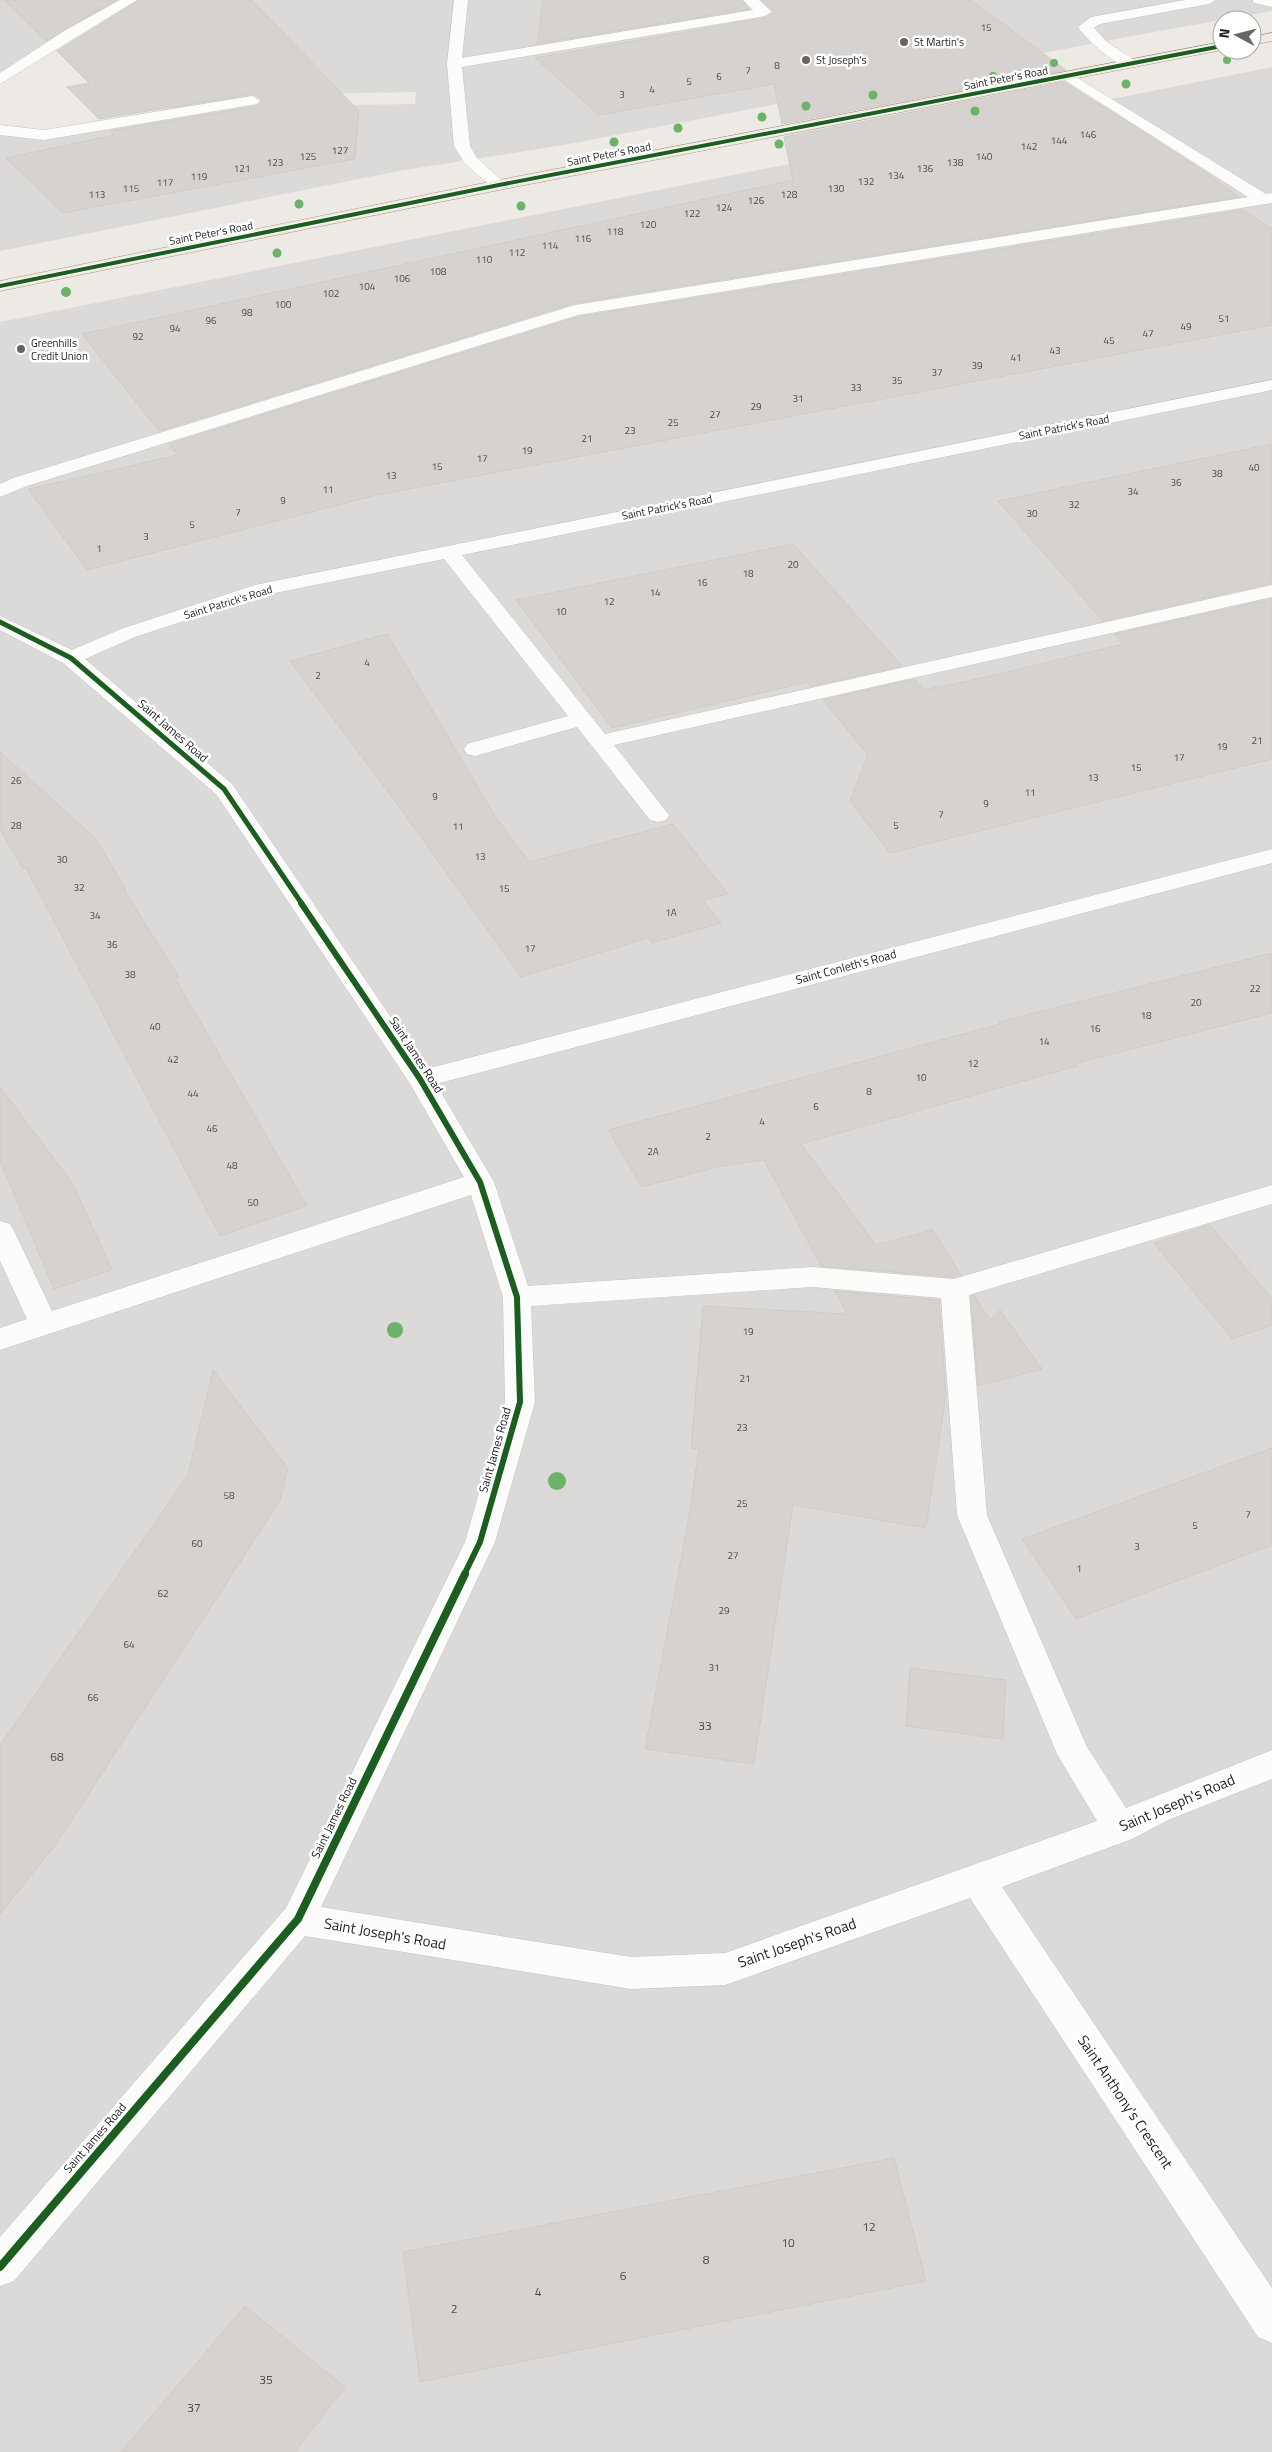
<svg xmlns="http://www.w3.org/2000/svg" width="1272" height="2452" font-family="'Titillium Web',sans-serif">
  <style>
    .residential { fill: #dcdad8 }
    .religious { fill: #dbdad8 }
    .building { fill: #d5d2cf; stroke: #d0cbc7 }
    .lines { fill: none; stroke-linecap: round; stroke-linejoin: round }
    .minor-casing { stroke: #c5c4c2; stroke-width: 1 }
    .major-casing { stroke: #a39582; stroke-width: 1 }
    .minor { fill: #fcfcfb; fill-rule: evenodd }
    .major { fill: #f1eae3; fill-rule: evenodd }
    .cycleway-far3-casing { stroke: #fff; stroke-width: 5.5 }
    .cycleway-far2-casing { stroke: #fff; stroke-width: 8 }
    .cycleway-far1-casing { stroke: #fff; stroke-width: 9 }
    .cycleway-casing { stroke: #fff; stroke-width: 11 }
    .cycleway-far3 { stroke: #1b5e20; stroke-width: 4 }
    .cycleway-far2 { stroke: #1b5e20; stroke-width: 5 }
    .cycleway-far1 { stroke: #1b5e20; stroke-width: 6 }
    .cycleway { stroke: #1b5e20; stroke-width: 8 }
    .tree { fill: #6cb269 }
    .poi-dot { fill: #666564; stroke: #fff; stroke-width: 2 }
    .labels { text-anchor: middle; stroke-width: 5; stroke-linejoin: round; paint-order: stroke }
    .number-label { font-size: 10px; fill: #4c4b4a }
    .far-poi-label { font-size: 11px; fill: #1e1e1e; stroke: #fff; text-anchor: start }
    .far-street-label { font-size: 11px; fill: #1e1e1e; stroke: #fff }
    .street-label { font-size: 12px; fill: #1e1e1e; stroke: #fff }
    .near-number-label { font-size: 12px; fill: #4c4b4a }
    .near-street-label { font-size: 15px; fill: #1e1e1e; stroke: #fff }
  </style>
  <rect width="100%" height="100%" fill="#edeae6"/>
  <g class="residential">
    <path d="M0 0H130L0 80Z"/>
    <path d="M185 0H1272V9L564 145 399 171 0 251V130L44 135 252 101 282 106 415 104 416 92 255 95 171 111Z"/>
    <path d="M1272 67V2452H0V322Z"/>
  </g>
  <path class="religious" d="M1088 0H1272V11L1076 46 1023 12Z"/>
  <g class="building">
    <path d="M4 0H116L46 41Z"/>
    <path d="M139 0H252L359 111 355 159 63 213 6 158 114 135 110 131 257 106 261 102V99L252 94 99 119 67 87 89 83 57 51Z"/>
    <path d="M543 0H741L749 9 537 44Z"/>
    <path d="M762 0H971L1066 70 782 124 774 84 599 115 535 58 765 18 774 12Z"/>
    <path d="M1065 82 1205 172 1239 197 575 303 159 431 82 334 793 180 784 137Z"/>
    <path d="M1243 210 1272 229V325L377 495 87 570 28 489 178 455 169 444 578 317Z"/>
    <path d="M1272 444V583L1103 621 998 501Z"/>
    <path d="M793 544 902 666 811 686 808 682 612 728 516 600Z"/>
    <path d="M1272 599V759L890 853 850 801 868 755 823 700 914 679 924 690 986 677 1123 644 1115 634Z"/>
    <path d="M387 634 497 819 529 862 673 824 728 894 703 900 721 923 652 943 648 938 521 977 395 801 290 661Z"/>
    <path d="M0 752 96 839 126 889 124 890 179 977 175 978 307 1206 220 1236 26 868 23 869 0 829Z"/>
    <path d="M1272 953V1013L1089 1060 1075 1064 1077 1066 801 1144 876 1245 933 1230 961 1275 954 1277 821 1266 764 1160 717 1167 642 1187 608 1130 1000 1024 999 1022Z"/>
    <path d="M0 1087 73 1184 112 1270 54 1289 0 1161Z"/>
    <path d="M1210 1225 1272 1299V1325L1232 1339 1154 1243Z"/>
    <path d="M835 1291 939 1300 946 1395 926 1528 793 1505 754 1764 645 1749 688 1522 699 1449H691L703 1306 847 1314Z"/>
    <path d="M974 1295 990 1320 1000 1310 1042 1369 978 1386 971 1296Z"/>
    <path d="M213 1370 288 1468 280 1501 56 1844 0 1914V1745L188 1475Z"/>
    <path d="M1272 1448V1545L1076 1619 1022 1539Z"/>
    <path d="M910 1668 1006 1680 1003 1739 906 1726Z"/>
    <path d="M894 2158 926 2281 420 2382 403 2252Z"/>
    <path d="M245 2306 345 2387 295 2452H121Z"/>
  </g>
  <g class="lines">
    <defs>
      <g id="minor">
        <path d="M120 0H137L0 84V73L64 31Z"/>
        <path d="M454 0H468L462 58 753 10 743 0H759L772 12 765 16 462 67 470 146 477 158 507 185 499 190 493 188 465 164 454 146 447 64Z"/>
        <path d="M1185 0H1216L1209 4 1100 24 1094 28 1107 42 1136 61 1138 64 1136 67C1119 71 1087 40 1078 27L1091 17Z"/>
        <path d="M1252 0H1272V7L1254 3Z"/>
        <path d="M1068 72 1266 194 1272 193V203L578 315 27 486 0 497V484L13 478 575 305 1248 197 1063 79 1061 76Z"/>
        <path d="M252 96 260 101 257 104 44 140 0 135V125L44 130Z"/>
        <path d="M1272 380V390L462 555 605 734 1272 585V597L614 745 669 815 666 820 658 822 650 820 577 727 475 756 467 754 464 749 467 744 568 716 444 559 260 596 135 637 85 659 232 784 426 1069 1272 849V863L436 1084 494 1182 528 1286 812 1267 954 1279 1272 1185V1204L969 1295 987 1515 1087 1747 1126 1808 1272 1750V1779L1168 1820 1132 1839 1002 1887 1272 2288V2343L1258 2337 970 1898 725 1985 631 1989 305 1936 14 2281 0 2286V2237L286 1908 465 1542 505 1402 503 1297 471 1195 0 1350V1328L27 1319 0 1261V1221L10 1224 14 1231 52 1311 464 1177 409 1082 216 794 63 663 0 630V616L72 650 121 629 255 585ZM812 1287 941 1298 957 1515 1057 1754 1097 1821 725 1953 631 1957 321 1907 495 1542 535 1402 531 1306Z"/>
      </g>
      <g id="major">
        <path d="M1272 33V41L1252 45V37Z"/>
        <path d="M1222 42V50L499 190 0 291V281L499 180Z"/>
      </g>
    </defs>
    <use href="#minor" class="minor-casing"/>
    <use href="#major" class="major-casing"/>
    <use href="#minor" class="minor"/>
    <use href="#major" class="major"/>
    <defs>
      <path id="cycleway-far3" d="M0 286 499 185 1222 46"/>
      <path id="cycleway-far2" d="M0 622 71 658 224 789 302 904"/>
      <path id="cycleway-far1" d="M301 903 420 1079 480 1182 517 1297 520 1402 480 1542 464 1575"/>
      <path id="cycleway" d="M0 2267 298 1919 465 1574"/>
    </defs>
    <use href="#cycleway-far3" class="cycleway-far3-casing"/>
    <use href="#cycleway-far2" class="cycleway-far2-casing"/>
    <use href="#cycleway-far1" class="cycleway-far1-casing"/>
    <use href="#cycleway" class="cycleway-casing"/>
    <use href="#cycleway-far3" class="cycleway-far3"/>
    <use href="#cycleway-far2" class="cycleway-far2"/>
    <use href="#cycleway-far1" class="cycleway-far1"/>
    <use href="#cycleway" class="cycleway"/>
  </g>
  <g class="tree">
    <circle cx="1227" cy="60" r="4"/>
    <circle cx="1054" cy="63" r="4"/>
    <circle cx="993" cy="76" r="4"/>
    <circle cx="1126" cy="84" r="4.5"/>
    <circle cx="873" cy="95" r="4.5"/>
    <circle cx="806" cy="106" r="4.5"/>
    <circle cx="975" cy="111" r="4.5"/>
    <circle cx="762" cy="117" r="4.5"/>
    <circle cx="678" cy="128" r="4.5"/>
    <circle cx="614" cy="142" r="4.5"/>
    <circle cx="779" cy="144" r="4.5"/>
    <circle cx="299" cy="204" r="4.5"/>
    <circle cx="521" cy="206" r="4.5"/>
    <circle cx="277" cy="253" r="4.5"/>
    <circle cx="66" cy="292" r="5"/>
    <circle cx="395" cy="1330" r="8"/>
    <circle cx="557" cy="1481" r="9"/>
  </g>
  <g class="poi-dot">
    <circle cx="904" cy="42" r="5"/>
    <circle cx="806" cy="60" r="5"/>
    <circle cx="21" cy="349" r="5"/>
  </g>
  <g class="labels">
    <g class="number-label">
      <text x="986" y="31">15</text>
      <text x="777" y="69">8</text>
      <text x="748" y="74">7</text>
      <text x="719" y="80">6</text>
      <text x="689" y="85">5</text>
      <text x="652" y="93">4</text>
      <text x="622" y="98">3</text>
      <text x="1088" y="138">146</text>
      <text x="1059" y="144">144</text>
      <text x="1029" y="150">142</text>
      <text x="340" y="154">127</text>
      <text x="308" y="160">125</text>
      <text x="984" y="160">140</text>
      <text x="275" y="166">123</text>
      <text x="955" y="166">138</text>
      <text x="242" y="172">121</text>
      <text x="925" y="172">136</text>
      <text x="896" y="179">134</text>
      <text x="199" y="180">119</text>
      <text x="866" y="185">132</text>
      <text x="165" y="186">117</text>
      <text x="131" y="192">115</text>
      <text x="836" y="192">130</text>
      <text x="97" y="198">113</text>
      <text x="789" y="198">128</text>
      <text x="756" y="204">126</text>
      <text x="724" y="211">124</text>
      <text x="692" y="217">122</text>
      <text x="648" y="228">120</text>
      <text x="615" y="235">118</text>
      <text x="583" y="242">116</text>
      <text x="550" y="249">114</text>
      <text x="517" y="256">112</text>
      <text x="484" y="263">110</text>
      <text x="438" y="275">108</text>
      <text x="402" y="282">106</text>
      <text x="367" y="290">104</text>
      <text x="331" y="297">102</text>
      <text x="283" y="308">100</text>
      <text x="247" y="316">98</text>
      <text x="1224" y="322">51</text>
      <text x="211" y="324">96</text>
      <text x="1186" y="330">49</text>
      <text x="175" y="332">94</text>
      <text x="1148" y="337">47</text>
      <text x="138" y="340">92</text>
      <text x="1109" y="344">45</text>
      <text x="1055" y="354">43</text>
      <text x="1016" y="361">41</text>
      <text x="977" y="369">39</text>
      <text x="937" y="376">37</text>
      <text x="897" y="384">35</text>
      <text x="856" y="391">33</text>
      <text x="798" y="402">31</text>
      <text x="756" y="410">29</text>
      <text x="715" y="418">27</text>
      <text x="673" y="426">25</text>
      <text x="630" y="434">23</text>
      <text x="587" y="442">21</text>
      <text x="527" y="454">19</text>
      <text x="482" y="462">17</text>
      <text x="437" y="470">15</text>
      <text x="1254" y="471">40</text>
      <text x="1217" y="477">38</text>
      <text x="391" y="479">13</text>
      <text x="1176" y="486">36</text>
      <text x="328" y="493">11</text>
      <text x="1133" y="495">34</text>
      <text x="283" y="504">9</text>
      <text x="1074" y="508">32</text>
      <text x="238" y="516">7</text>
      <text x="1032" y="517">30</text>
      <text x="192" y="528">5</text>
      <text x="146" y="540">3</text>
      <text x="99" y="552">1</text>
      <text x="793" y="568">20</text>
      <text x="748" y="577">18</text>
      <text x="702" y="586">16</text>
      <text x="655" y="596">14</text>
      <text x="609" y="605">12</text>
      <text x="561" y="615">10</text>
      <text x="367" y="666">4</text>
      <text x="318" y="679">2</text>
      <text x="1257" y="744">21</text>
      <text x="1222" y="750">19</text>
      <text x="1179" y="761">17</text>
      <text x="1136" y="771">15</text>
      <text x="1093" y="781">13</text>
      <text x="16" y="784">26</text>
      <text x="1030" y="796">11</text>
      <text x="435" y="800">9</text>
      <text x="986" y="807">9</text>
      <text x="941" y="818">7</text>
      <text x="16" y="829">28</text>
      <text x="896" y="829">5</text>
      <text x="458" y="830">11</text>
      <text x="480" y="860">13</text>
      <text x="62" y="863">30</text>
      <text x="79" y="891">32</text>
      <text x="504" y="892">15</text>
      <text x="671" y="916">1A</text>
      <text x="95" y="919">34</text>
      <text x="112" y="948">36</text>
      <text x="530" y="952">17</text>
      <text x="130" y="978">38</text>
      <text x="1255" y="992">22</text>
      <text x="1196" y="1006">20</text>
      <text x="1146" y="1019">18</text>
      <text x="155" y="1030">40</text>
      <text x="1095" y="1032">16</text>
      <text x="1044" y="1045">14</text>
      <text x="173" y="1063">42</text>
      <text x="973" y="1067">12</text>
      <text x="921" y="1081">10</text>
      <text x="869" y="1095">8</text>
      <text x="193" y="1097">44</text>
      <text x="816" y="1110">6</text>
      <text x="762" y="1125">4</text>
      <text x="212" y="1132">46</text>
      <text x="708" y="1140">2</text>
      <text x="653" y="1155">2A</text>
      <text x="232" y="1169">48</text>
      <text x="253" y="1206">50</text>
      <text x="748" y="1335">19</text>
      <text x="745" y="1382">21</text>
      <text x="742" y="1431">23</text>
      <text x="229" y="1499">58</text>
      <text x="742" y="1507">25</text>
      <text x="1248" y="1518">7</text>
      <text x="1195" y="1529">5</text>
      <text x="197" y="1547">60</text>
      <text x="1137" y="1550">3</text>
      <text x="733" y="1559">27</text>
      <text x="1079" y="1572">1</text>
      <text x="163" y="1597">62</text>
      <text x="724" y="1614">29</text>
      <text x="129" y="1648">64</text>
      <text x="714" y="1671">31</text>
      <text x="93" y="1701">66</text>
    </g>
    <g class="far-poi-label">
      <text x="914" y="46">St Martin's</text>
      <text x="816" y="64">St Joseph's</text>
      <text x="31" y="347">Greenhills<tspan x="31" dy="13">Credit Union</tspan></text>
    </g>
    <g class="far-street-label">
      <text transform="translate(1006 78) rotate(-11)" y="4">Saint Peter's Road</text>
      <text transform="translate(609 154) rotate(-11)" y="4">Saint Peter's Road</text>
      <text transform="translate(211 233) rotate(-11)" y="4">Saint Peter's Road</text>
      <text transform="translate(1064 427) rotate(-11)" y="4">Saint Patrick's Road</text>
      <text transform="translate(667 507) rotate(-11)" y="4">Saint Patrick's Road</text>
      <text transform="translate(228 602) rotate(-17)" y="4">Saint Patrick's Road</text>
    </g>
    <g class="street-label">
      <text transform="translate(173 731) rotate(41)" y="4">Saint James Road</text>
      <text transform="translate(846 967) rotate(-15)" y="4">Saint Conleth's Road</text>
      <text transform="translate(416 1055) rotate(57)" y="4">Saint James Road</text>
      <text transform="translate(495 1450) rotate(-74)" y="4">Saint James Road</text>
      <text transform="translate(334 1818) rotate(-64)" y="4">Saint James Road</text>
      <text transform="translate(95 2138) rotate(-49)" y="4">Saint James Road</text>
    </g>
    <g class="near-number-label">
      <text x="705" y="1730">33</text>
      <text x="57" y="1761">68</text>
      <text x="869" y="2231">12</text>
      <text x="788" y="2247">10</text>
      <text x="706" y="2264">8</text>
      <text x="623" y="2280">6</text>
      <text x="538" y="2296">4</text>
      <text x="454" y="2313">2</text>
      <text x="266" y="2384">35</text>
      <text x="194" y="2412">37</text>
    </g>
    <g class="near-street-label">
      <text transform="translate(1177 1803) rotate(-23)" y="5">Saint Joseph's Road</text>
      <text transform="translate(385 1934) rotate(10)" y="5">Saint Joseph's Road</text>
      <text transform="translate(797 1943) rotate(-19)" y="5">Saint Joseph's Road</text>
      <text transform="translate(1125 2102) rotate(56)" y="5">Saint Anthony's Crescent</text>
    </g>
  </g>
  <g transform="translate(1237 35) rotate(277)"><circle r="24" fill="#ffffff" stroke="#a5a5a5"/>
  <path d="M0-4L9 19L0 12L-9 19Z" fill="#666564"/>
  <text y="-8" font-size="14" font-weight="bold" text-anchor="middle" fill="#1e1e1e">N</text>
  </g>
</svg>
